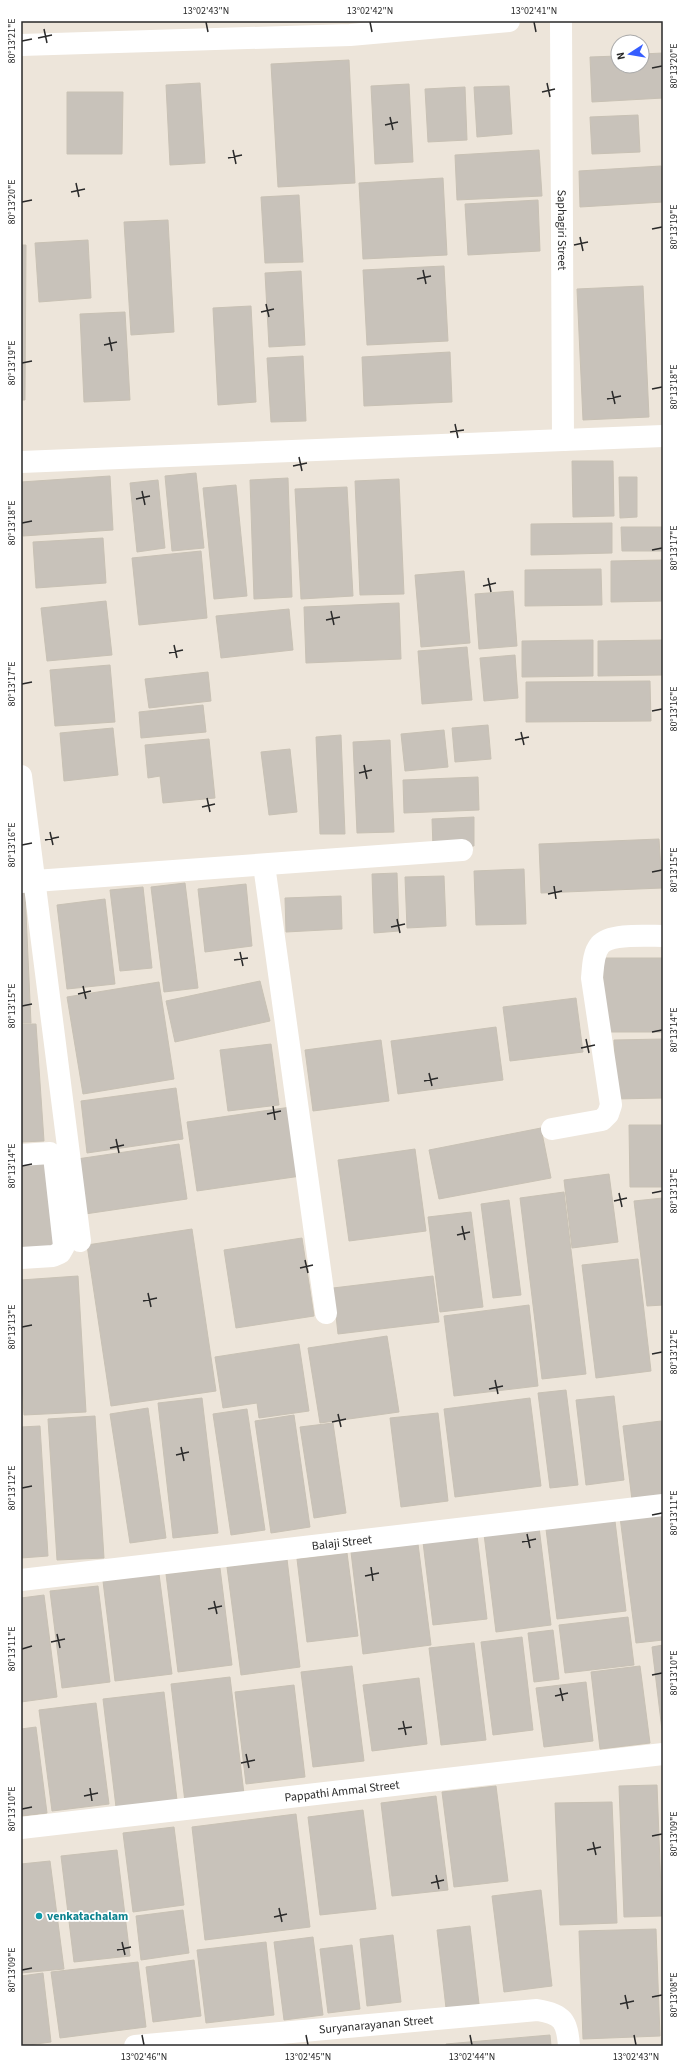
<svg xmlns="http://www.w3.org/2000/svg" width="684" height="2067" font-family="'Source Sans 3',sans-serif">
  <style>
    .building { fill: #c8c2ba; stroke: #c8c1b4 }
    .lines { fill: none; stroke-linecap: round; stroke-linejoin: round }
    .street { stroke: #fff; stroke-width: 22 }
    .secondary { stroke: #fff; stroke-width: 22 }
    .ticks { fill: none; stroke: #292929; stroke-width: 1.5 }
    .culture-dot { fill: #0f9aa8; stroke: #fff; stroke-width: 1.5 }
    .labels { text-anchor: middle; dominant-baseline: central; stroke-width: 3.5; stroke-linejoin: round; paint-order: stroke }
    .street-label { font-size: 12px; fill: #292929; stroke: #fff }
    .culture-label { font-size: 12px; font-weight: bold; fill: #0d838f; stroke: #fff; text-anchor: start }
    .neatline { fill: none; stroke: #292929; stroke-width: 1.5 }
    .ticks-label { font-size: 10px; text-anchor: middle; fill: #292929 }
  </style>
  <rect width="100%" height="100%" fill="#ede5da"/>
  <!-- building -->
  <path class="building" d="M663,53V98L592,102L590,57L618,56V66H642V54Z
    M349,60L355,183L278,187L271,64Z
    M200,83L205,163L170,165L166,85Z
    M409,84L413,162L375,164L371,86Z
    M509,86L512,134L477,137L474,87Z
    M465,87L467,140L428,142L425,89Z
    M67,92H123L122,154H67Z
    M638,115L640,152L592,154L590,117Z
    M539,150L542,196L457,200L455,155Z
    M661,166L663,202L580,207L579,171Z
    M443,178L447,255L363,259L359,183Z
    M299,195L303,262L265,263L261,197Z
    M538,200L540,251L468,255L465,204Z
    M168,220L174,332L131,335L124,222Z
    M88,240L91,298L39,302L35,243Z
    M21,245H26L25,400H21Z
    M444,266L448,341L367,345L363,270Z
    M301,271L305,345L269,347L265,273Z
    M643,286L649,417L583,420L577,289Z
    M251,306L256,402L218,405L213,308Z
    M125,312L130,400L84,402L80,314Z
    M450,352L452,402L364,406L362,357Z
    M303,356L306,421L271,422L267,358Z
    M572,461H613L614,516L573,517Z
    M196,473L204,548L172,551L165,476Z
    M110,476L113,530L23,536L21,482Z
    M619,477H637V517L620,518Z
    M288,478L292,597L254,599L250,480Z
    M399,479L404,594L360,595L355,481Z
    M158,480L165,548L137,552L130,483Z
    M236,485L247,596L214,599L203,488Z
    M347,487L353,596L301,599L295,489Z
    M612,523V553L531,555V524Z
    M621,527H663V551H622Z
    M103,538L106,583L36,588L33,542Z
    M201,551L207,618L139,625L132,558Z
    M663,560V601L611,602V561Z
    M601,569L602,605L525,606V570Z
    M464,571L470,643L421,647L415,575Z
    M513,591L517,646L479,649L475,594Z
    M106,601L112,655L47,661L41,608Z
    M399,603L401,659L306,663L304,607Z
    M289,609L293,650L221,658L216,616Z
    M593,640V676L522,677V641Z
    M663,640V675L598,676V641Z
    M467,647L472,700L422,704L418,651Z
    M515,655L518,698L484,701L480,658Z
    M110,665L115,722L55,726L50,670Z
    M208,672L211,701L149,708L145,679Z
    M650,681L651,721L526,722V682Z
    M203,705L206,732L141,738L139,712Z
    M488,725L491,759L455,762L452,728Z
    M113,728L118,775L64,781L60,733Z
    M444,730L448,767L405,771L401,734Z
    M341,735L345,834H320L316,737Z
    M209,739L215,798L163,803L160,776L148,778L145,745Z
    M390,740L394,832L357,833L353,742Z
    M290,749L297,812L269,815L261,752Z
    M478,777L479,810L404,813L403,780Z
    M474,817V846L433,848L432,819Z
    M659,839L662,888L541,893L539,844Z
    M524,869L526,924L476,925L474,871Z
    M397,873L399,931L374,933L372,874Z
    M444,876L446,926L407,928L405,877Z
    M185,883L198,988L164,992L151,887Z
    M246,884L252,946L205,952L198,889Z
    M143,887L152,968L120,971L110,890Z
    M21,891H25L31,1023H21Z
    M341,896L342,929L286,932L285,898Z
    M105,899L115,984L67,989L57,905Z
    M603,958H663V1032H604Z
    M260,981L270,1021L175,1042L166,1001Z
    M159,982L174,1079L83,1094L67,997Z
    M576,998L583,1052L510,1061L503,1007Z
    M21,1024H36L44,1141L21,1142Z
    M496,1027L503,1080L398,1094L391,1041Z
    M663,1039V1098L615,1099L614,1040Z
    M381,1040L389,1101L313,1111L305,1050Z
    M271,1044L279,1105L228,1111L220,1050Z
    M176,1088L183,1139L87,1153L81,1101Z
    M291,1107L301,1176L197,1191L187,1122Z
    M629,1125H663V1187H630Z
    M541,1128L551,1178L439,1199L429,1150Z
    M179,1144L187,1199L85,1214L77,1159Z
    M415,1149L426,1231L349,1241L338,1160Z
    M49,1162L54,1247L21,1249V1163Z
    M609,1174L618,1242L572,1248L564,1180Z
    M564,1192L586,1374L542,1379L520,1198Z
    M663,1198V1305L647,1306L634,1201Z
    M509,1200L521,1295L493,1298L481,1204Z
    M471,1212L483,1307L440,1312L428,1217Z
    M192,1229L216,1391L111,1406L87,1245Z
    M302,1238L314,1316L236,1328L224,1250Z
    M638,1259L651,1371L596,1378L582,1265Z
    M78,1276L86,1412L24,1415L21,1365V1280Z
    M433,1276L439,1322L338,1334L333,1288Z
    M529,1305L538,1386L454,1396L444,1316Z
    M387,1336L399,1412L320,1423L308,1348Z
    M299,1344L309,1411L259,1418L257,1403L223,1408L215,1357Z
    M566,1390L578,1485L550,1488L538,1393Z
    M614,1396L624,1480L586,1485L576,1400Z
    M202,1398L218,1533L173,1538L158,1403Z
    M530,1398L541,1486L455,1497L444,1409Z
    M148,1408L166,1538L130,1543L110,1414Z
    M247,1409L265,1530L231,1535L213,1414Z
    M438,1413L448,1501L401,1507L390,1418Z
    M294,1415L310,1527L271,1533L255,1421Z
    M95,1416L104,1558L57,1560L48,1419Z
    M661,1421L663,1438V1496L632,1500L623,1426Z
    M333,1423L346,1513L314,1518L300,1427Z
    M40,1426L48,1556L21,1558V1427Z
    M663,1512V1640L636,1643L620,1517Z
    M615,1521L626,1611L557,1619L546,1529Z
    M539,1527L551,1625L496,1632L484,1534Z
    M477,1535L487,1619L433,1625L423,1542Z
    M418,1544L431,1645L363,1654L351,1552Z
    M347,1553L358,1636L307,1642L297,1559Z
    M287,1559L300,1667L241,1675L227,1567Z
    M220,1568L232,1665L178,1672L166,1574Z
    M159,1574L172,1674L115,1681L103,1581Z
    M98,1586L110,1682L62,1688L50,1591Z
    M44,1595L57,1697L21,1702V1598Z
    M628,1617L634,1665L565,1673L559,1625Z
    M553,1630L559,1679L534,1682L528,1633Z
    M522,1637L533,1730L493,1735L481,1642Z
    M474,1643L486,1740L441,1745L429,1648Z
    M663,1645V1730H662L652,1647Z
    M352,1666L364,1761L313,1767L301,1672Z
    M640,1666L650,1743L600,1749L591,1672Z
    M230,1677L244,1794L185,1802L171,1684Z
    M419,1678L427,1744L372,1751L363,1685Z
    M586,1682L593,1741L544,1747L536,1688Z
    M294,1685L305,1777L246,1784L235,1692Z
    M164,1692L177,1800L116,1807L103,1699Z
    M96,1703L109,1804L52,1811L39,1710Z
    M36,1727L47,1813L21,1816V1729Z
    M657,1785L662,1916L624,1917L619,1786Z
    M496,1786L508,1881L454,1887L442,1792Z
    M436,1796L448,1890L392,1896L381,1803Z
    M612,1802L617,1923L560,1925L555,1803Z
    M363,1810L376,1909L320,1915L308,1817Z
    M296,1814L310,1927L205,1940L192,1827Z
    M174,1827L184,1905L133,1912L123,1833Z
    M117,1850L130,1956L74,1962L61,1856Z
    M50,1861L64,1969L21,1973V1864Z
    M541,1890L552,1986L504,1992L492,1896Z
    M183,1910L189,1953L141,1960L136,1916Z
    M470,1926L479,2004L446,2008L437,1930Z
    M656,1929L660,2036L583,2039L579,1931Z
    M393,1935L401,2002L367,2006L360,1939Z
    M313,1937L323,2015L284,2020L274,1942Z
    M266,1942L274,2015L206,2023L197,1950Z
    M352,1945L360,2009L328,2013L320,1949Z
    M194,1960L201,2016L153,2022L146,1967Z
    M138,1962L146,2027L60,2038L51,1972Z
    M43,1973L51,2042L21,2046V1976Z
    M550,2035L551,2046H446V2044Z"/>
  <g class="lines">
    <!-- street -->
    <g class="street">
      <path id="s1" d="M561,21L563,440"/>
      <path d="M21,462L663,436"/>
      <path d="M21,776L80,1241"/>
      <path d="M264,865L326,1313"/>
      <path d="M21,882L462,850"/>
      <path d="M552,1129L602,1120L608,1114L611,1105L592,978C593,968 593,953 600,945C610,933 647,936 663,936"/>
      <path d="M21,1155L50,1153L54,1156L64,1246L60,1253L53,1256L21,1258"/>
      <path id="s2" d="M21,1580L663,1505"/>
      <path id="s3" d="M21,1828L663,1754"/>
      <path id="s4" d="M135,2046L537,2010C563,2014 567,2021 569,2046"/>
    </g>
    <!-- secondary -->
    <path class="secondary" d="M21,45L350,35L509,21"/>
  </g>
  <!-- ticks -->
  <path class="ticks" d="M206,22L208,32M370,22L372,32M534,22L536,32M44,29L47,43M38,38L52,35M22,41L32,39M652,68L662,66M547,83L550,97M542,92L555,89M390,117L393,130M385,125L398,122M233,150L236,164M228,158L242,155M76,183L79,197M71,192L85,189M22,202L32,200M652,229L662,227M580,237L583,251M574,245L588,242M423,270L426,284M417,279L431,276M266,304L269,317M261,312L274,309M109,337L112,351M104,345L117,342M22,363L32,361M652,389L662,387M612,391L615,404M607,399L621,396M455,424L458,438M450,432L464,430M299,457L302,471M293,466L307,463M142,491L145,505M136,499L150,496M22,523L32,521M652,550L662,548M488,578L491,592M483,586L496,583M331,611L334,625M326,620L340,617M174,645L177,658M169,653L183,650M22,684L32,682M652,711L662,709M521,732L524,745M515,740L529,737M364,765L367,779M359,773L372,770M207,798L210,812M202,807L215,804M50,832L53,845M45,840L59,837M22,845L32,843M652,872L662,870M554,886L556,899M548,894L562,891M397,919L400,933M391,927L405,924M240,952L243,966M234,960L248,958M83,986L86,999M78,994L91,991M22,1006L32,1004M652,1032L662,1030M586,1039L589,1053M581,1048L595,1045M429,1073L432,1086M424,1081L438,1078M273,1106L275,1120M267,1114L281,1111M116,1139L119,1153M110,1148L124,1145M22,1166L32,1164M619,1193L622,1207M652,1193L662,1191M614,1201L627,1198M462,1226L465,1240M457,1235L470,1232M305,1260L308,1273M300,1268L313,1265M148,1293L151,1307M143,1301L157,1298M22,1327L32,1325M652,1354L662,1352M495,1380L498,1394M489,1389L503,1386M338,1414L341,1427M332,1422L346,1419M181,1447L184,1461M176,1455L189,1452M22,1488L32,1486M652,1515L662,1513M527,1534L530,1548M522,1542L536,1539M371,1567L373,1581M365,1576L379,1573M214,1601L217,1614M208,1609L222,1606M57,1634L60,1648M51,1642L65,1639M22,1649L32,1646M652,1675L662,1673M560,1688L563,1701M555,1696L568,1693M403,1721L406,1735M398,1729L412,1727M246,1754L249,1768M241,1763L255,1760M90,1788L92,1801M84,1796L98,1793M22,1809L32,1807M652,1836L662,1834M593,1842L596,1855M587,1850L601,1847M436,1875L439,1889M431,1883L444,1880M279,1908L282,1922M274,1917L287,1914M122,1942L125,1955M117,1950L131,1947M22,1970L32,1968M625,1995L628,2009M652,1997L662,1995M620,2004L634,2001M142,2035L144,2045M306,2035L308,2045M470,2035L472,2045M634,2035L636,2045"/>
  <!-- markers -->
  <circle class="culture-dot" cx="39" cy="1916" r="4"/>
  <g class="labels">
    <!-- street labels -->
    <g class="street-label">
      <text stroke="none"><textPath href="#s1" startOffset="209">Saphagiri Street</textPath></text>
      <text stroke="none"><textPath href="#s2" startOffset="323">Balaji Street</textPath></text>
      <text stroke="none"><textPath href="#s3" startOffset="323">Pappathi Ammal Street</textPath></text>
      <text stroke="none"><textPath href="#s4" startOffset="242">Suryanarayanan Street</textPath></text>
    </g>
    <!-- culture labels -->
    <g class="culture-label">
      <text x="47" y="1916">venkatachalam</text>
    </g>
  </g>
  <!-- border -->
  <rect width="684" height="2067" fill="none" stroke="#ffffff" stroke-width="44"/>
  <!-- north arrow -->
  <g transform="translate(630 54) rotate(258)"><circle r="19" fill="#ffffff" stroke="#a9a9a9"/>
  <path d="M0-3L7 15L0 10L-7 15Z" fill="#355dff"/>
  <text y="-6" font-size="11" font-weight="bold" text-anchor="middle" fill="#292929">N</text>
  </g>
  <rect x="22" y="22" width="640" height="2023" class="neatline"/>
  <g class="ticks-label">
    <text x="206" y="14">13°02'43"N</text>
    <text x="370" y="14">13°02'42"N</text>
    <text x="534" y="14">13°02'41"N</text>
    <text transform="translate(11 41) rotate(-90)" y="4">80°13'21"E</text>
    <text transform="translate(673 66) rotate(-90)" y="4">80°13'20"E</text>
    <text transform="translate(11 202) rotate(-90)" y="4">80°13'20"E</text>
    <text transform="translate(673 227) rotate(-90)" y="4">80°13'19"E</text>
    <text transform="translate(11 363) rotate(-90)" y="4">80°13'19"E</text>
    <text transform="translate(673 387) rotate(-90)" y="4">80°13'18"E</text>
    <text transform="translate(11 523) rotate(-90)" y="4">80°13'18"E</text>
    <text transform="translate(673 548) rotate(-90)" y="4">80°13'17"E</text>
    <text transform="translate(11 684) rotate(-90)" y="4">80°13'17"E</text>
    <text transform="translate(673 709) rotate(-90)" y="4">80°13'16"E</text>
    <text transform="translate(11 845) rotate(-90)" y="4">80°13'16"E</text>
    <text transform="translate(673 870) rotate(-90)" y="4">80°13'15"E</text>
    <text transform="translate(11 1006) rotate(-90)" y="4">80°13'15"E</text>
    <text transform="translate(673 1030) rotate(-90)" y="4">80°13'14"E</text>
    <text transform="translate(11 1166) rotate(-90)" y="4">80°13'14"E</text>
    <text transform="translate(673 1191) rotate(-90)" y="4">80°13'13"E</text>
    <text transform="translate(11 1327) rotate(-90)" y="4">80°13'13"E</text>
    <text transform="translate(673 1352) rotate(-90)" y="4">80°13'12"E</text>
    <text transform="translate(11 1488) rotate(-90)" y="4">80°13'12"E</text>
    <text transform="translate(673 1513) rotate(-90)" y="4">80°13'11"E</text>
    <text transform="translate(11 1649) rotate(-90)" y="4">80°13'11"E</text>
    <text transform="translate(673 1673) rotate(-90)" y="4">80°13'10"E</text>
    <text transform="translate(11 1809) rotate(-90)" y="4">80°13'10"E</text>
    <text transform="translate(673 1834) rotate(-90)" y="4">80°13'09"E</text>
    <text transform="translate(11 1970) rotate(-90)" y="4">80°13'09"E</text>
    <text transform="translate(673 1995) rotate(-90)" y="4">80°13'08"E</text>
    <text x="144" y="2060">13°02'46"N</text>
    <text x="308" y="2060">13°02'45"N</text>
    <text x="472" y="2060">13°02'44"N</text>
    <text x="636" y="2060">13°02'43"N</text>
  </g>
</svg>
